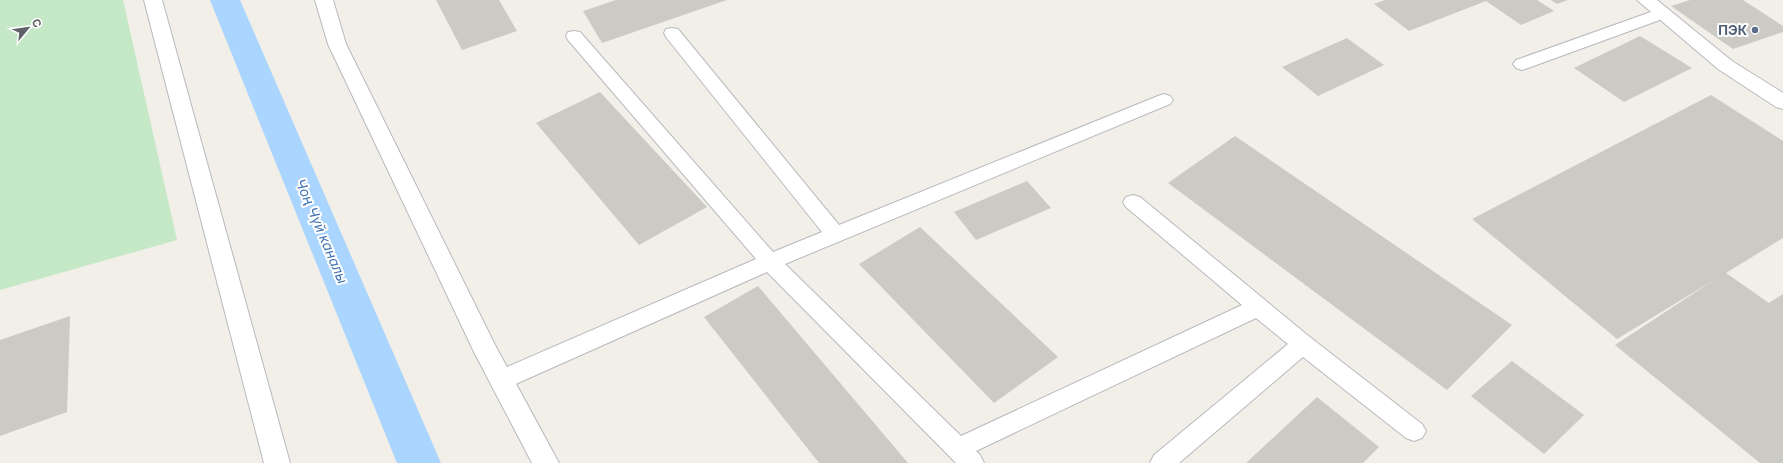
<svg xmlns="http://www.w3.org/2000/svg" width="1783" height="463" font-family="Inter,sans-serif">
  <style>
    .green { fill: #c5e8c6 }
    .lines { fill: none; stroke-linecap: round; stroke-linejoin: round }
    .canal { fill: #aad5ff; fill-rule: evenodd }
    .building { fill: #cccac5 }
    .service-casing { stroke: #b8b9be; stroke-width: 2 }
    .minor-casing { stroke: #b8b9be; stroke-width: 2 }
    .tertiary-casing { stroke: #b8b9be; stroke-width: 2 }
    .service { fill: #fff; fill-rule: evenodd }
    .minor { fill: #fff; fill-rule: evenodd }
    .tertiary { fill: #fff; fill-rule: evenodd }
    .service-dot { fill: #5c6f8a; stroke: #fff; stroke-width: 1.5 }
    .labels { text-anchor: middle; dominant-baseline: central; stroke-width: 4; stroke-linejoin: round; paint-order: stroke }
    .service-label { font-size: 13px; font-weight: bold; fill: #4e5e75; stroke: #fff; text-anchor: end }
    .water-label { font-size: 14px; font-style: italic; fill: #4475b2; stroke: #fff }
  </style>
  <rect width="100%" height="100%" fill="#f1efe8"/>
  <!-- green -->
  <path class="green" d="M0,0H123L177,240L0,290Z"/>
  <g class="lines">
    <!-- canal -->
    <path class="canal" d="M210,0H240L441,463H397Z"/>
  </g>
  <!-- building -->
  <path class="building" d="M436,0H499L517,31L462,50Z
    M616,0H727L602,43L583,11Z
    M1385,0H1537L1554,11L1521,25L1486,1L1409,31L1374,4Z
    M1551,0H1568L1557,4Z
    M1690,0H1743L1783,26V32L1733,49L1671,6Z
    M1640,36L1692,68L1624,102L1574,68Z
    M1347,38L1384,65L1318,96L1282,67Z
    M600,92L707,207L639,245L536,123Z
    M1711,95L1783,141V238L1726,273L1769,303L1783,294V463H1760L1615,345L1714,280L1617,339L1472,219Z
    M1235,136L1512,325L1447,390L1168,183Z
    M1027,181L1051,208L976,240L954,212Z
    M920,227L1058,357L994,403L859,264Z
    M758,286L908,463H819L704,317Z
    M70,316L67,412L0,436V340Z
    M1512,361L1584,415L1544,454L1471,396Z
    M1317,397L1379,447L1363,463H1246Z"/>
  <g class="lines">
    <defs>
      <path id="service" d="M1662,8L1668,9L1670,13L1668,17L1528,68L1522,70L1516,68L1513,64L1516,60Z
        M672,28L678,29L839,225L1158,96L1164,94L1170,96L1173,100L1170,104L785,264L961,436L1242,305L1126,207L1123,202L1126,197L1133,195L1140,197L1311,338L1422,424L1426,431L1422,438L1414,441L1406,438L1303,357L1179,463H1150L1154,455L1288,344L1256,318L976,451L980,455L984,463H956L767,272L509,387L501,390L493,387L490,380L493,373L756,259L568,40L566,36L568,32L574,31L580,32L773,252L822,232L666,37L664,33L666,29Z"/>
      <path id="minor" d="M144,0H162L290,463H264Z
        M1637,0H1657L1732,61L1783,93V109L1776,107L1718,69Z"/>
      <path id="tertiary" d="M315,0H333L346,44L495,345L559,463H532L474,352L328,44Z"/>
    </defs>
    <!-- service casing -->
    <use href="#service" class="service-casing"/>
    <!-- minor casing -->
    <use href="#minor" class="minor-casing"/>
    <!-- tertiary casing -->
    <use href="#tertiary" class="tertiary-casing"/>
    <!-- service -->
    <use href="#service" class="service"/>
    <!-- minor -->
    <use href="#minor" class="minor"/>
    <!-- tertiary -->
    <use href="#tertiary" class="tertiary"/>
  </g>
  <!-- markers -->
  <circle class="service-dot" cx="1755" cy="30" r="4"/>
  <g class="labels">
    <!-- service labels -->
    <g class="service-label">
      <text x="1747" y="30">ПЭК</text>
    </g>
    <!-- water labels -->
    <g class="water-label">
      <text transform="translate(322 231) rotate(67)">Чоң Чүй каналы</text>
    </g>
  </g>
  <!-- north arrow -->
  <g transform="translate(28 28) rotate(61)" stroke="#ffffff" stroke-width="3" paint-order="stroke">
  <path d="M0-3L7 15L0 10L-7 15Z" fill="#5f6268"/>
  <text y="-6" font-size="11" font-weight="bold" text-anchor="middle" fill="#5f6268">С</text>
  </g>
</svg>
